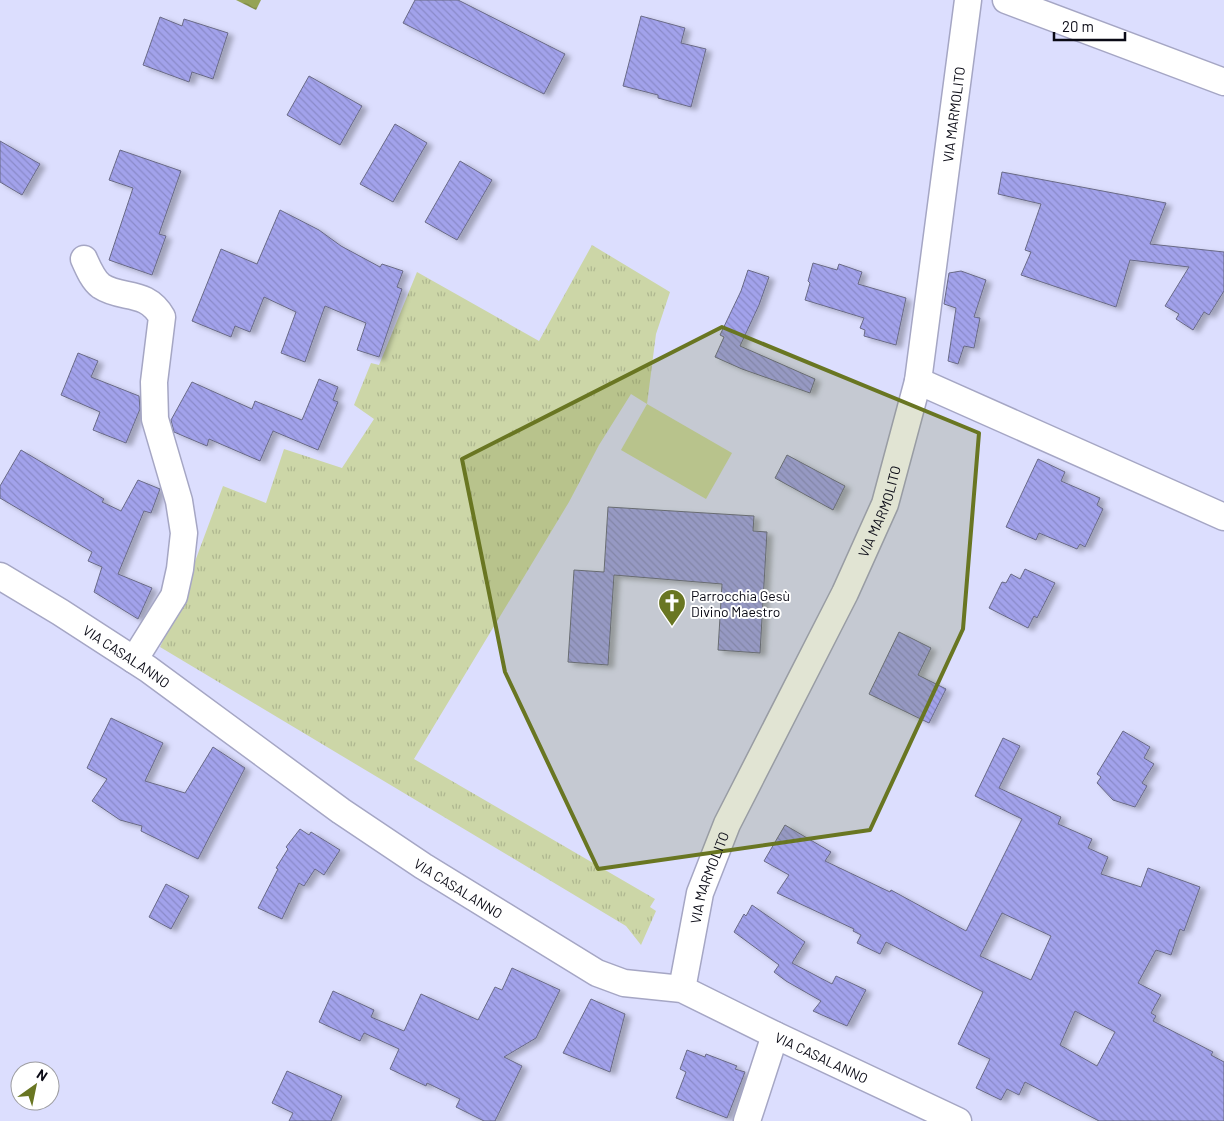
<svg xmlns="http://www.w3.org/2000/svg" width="1224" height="1121" font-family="Barlow,sans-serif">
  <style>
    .grass { fill: url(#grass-tufts) }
    .garden { fill: #ccd6a7 }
    .water { fill: url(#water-waves) }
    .building { fill: url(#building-back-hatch); stroke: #696a86; fill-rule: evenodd; filter: url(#shadow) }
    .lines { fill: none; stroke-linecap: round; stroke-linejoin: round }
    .minor-casing { stroke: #a5a6c4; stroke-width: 29 }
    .minor { stroke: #fff; stroke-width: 26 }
    .marked { fill: #697622; fill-opacity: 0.2; stroke: #697622; stroke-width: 4; stroke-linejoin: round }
    .labels { text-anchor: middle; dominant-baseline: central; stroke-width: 4; stroke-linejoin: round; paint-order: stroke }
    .street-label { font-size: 14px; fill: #0a0a15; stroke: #fff }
    .poi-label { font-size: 14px; fill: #0a0a15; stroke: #fff; text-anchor: start }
  </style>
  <defs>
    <pattern id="grass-tufts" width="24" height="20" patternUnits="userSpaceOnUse" patternTransform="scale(1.25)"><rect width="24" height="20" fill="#ccd6a7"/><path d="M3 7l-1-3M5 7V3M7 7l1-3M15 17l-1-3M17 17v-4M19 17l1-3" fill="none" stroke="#aeb68f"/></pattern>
    <pattern id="water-waves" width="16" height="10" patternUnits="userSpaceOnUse" patternTransform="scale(1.25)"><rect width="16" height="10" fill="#95a355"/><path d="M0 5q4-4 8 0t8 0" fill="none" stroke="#788345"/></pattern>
    <pattern id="building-back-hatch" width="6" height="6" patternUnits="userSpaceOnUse" patternTransform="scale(1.25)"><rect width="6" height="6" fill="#a2a2eb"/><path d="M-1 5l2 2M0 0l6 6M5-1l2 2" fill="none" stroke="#8a8ac9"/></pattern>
    <filter id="shadow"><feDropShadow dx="5.5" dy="3" stdDeviation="2.5" flood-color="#0004"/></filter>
  </defs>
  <rect width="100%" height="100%" fill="#dcdefe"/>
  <!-- grass -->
  <path class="grass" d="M592,245L670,292L656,334L647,404L631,394L599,445L569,502L414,759L655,899L650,907L656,911L641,945L626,926L160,647L174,618L223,486L266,503L284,449L342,468L374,419L354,405L371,363L379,365L417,272L539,341Z"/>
  <!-- garden -->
  <path class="garden" d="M647,404L732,453L706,499L621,450Z"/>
  <!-- water -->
  <path class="water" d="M236,0H261L256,10Z"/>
  <!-- building -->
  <path class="building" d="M415,0H458L565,54L544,94L403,23Z
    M641,16L685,28L681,43L706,49L691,107L658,98V95L623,86Z
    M160,17L182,26L184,19L228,33L213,79L192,72L189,82L143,65Z
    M309,76L362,106L340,145L287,115Z
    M395,124L427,143L393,202L360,184Z
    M0,141L40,164L22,195L0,182Z
    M120,150L181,171L159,234L166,236L152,275L109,260L133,188L109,180Z
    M460,161L492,180L457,240L425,222Z
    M1002,172L1166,203L1150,244L1224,252V291L1209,315L1204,312L1193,330L1176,319L1179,314L1165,306L1189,267L1130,260L1116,307L1021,275L1031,252L1025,250L1041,204L998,194Z
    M280,210L319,230L341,246L380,267L382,264L403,271L397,287L402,289L379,357L357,350L366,323L325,306L305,362L281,353L296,312L264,297L250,332L235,326L231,337L192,321L221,249L257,264Z
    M813,263L837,270L839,264L862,272L858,284L906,298L896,345L864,336L865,330L860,328L864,318L805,300L810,283L808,281Z
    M748,270L769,277L759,305L740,346L815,379L810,393L742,369L715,357L724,337L720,335L741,291Z
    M961,271L986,280L974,317L980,318L974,348L964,346L958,364L948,361L956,308L944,304L949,273Z
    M78,353L98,361L91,377L139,396L140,409L126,443L93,430L100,412L61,395Z
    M319,379L338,387L333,400L338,402L318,450L273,431L260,461L209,439L207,446L174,432L171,420L192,382L252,409L255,401L302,420Z
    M21,450L104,499L102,502L121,511L138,480L160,489L151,513L144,511L118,574L152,588L138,619L94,592L102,567L88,561L92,552L0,498V486Z
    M787,455L845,486L833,510L775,478Z
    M1038,459L1065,472L1061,481L1100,498L1097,505L1103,509L1085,547L1080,544L1077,549L1039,533L1036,540L1006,527Z
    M608,507L754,516L753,531L767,532L760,653L718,650L722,584L614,575L608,665L568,662L574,570L604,572Z
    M1025,569L1055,583L1037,618L1034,616L1028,628L989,608L1002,582L1006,583L1011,574L1020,579Z
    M899,632L931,648L918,675L946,689L929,723L869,694Z
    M111,718L163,743L145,781L185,793L213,747L245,768L198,859L141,831L142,826L120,820L92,801L107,779L87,768Z
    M1123,731L1150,747L1144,758L1154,764L1142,783L1147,786L1135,807L1113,800L1097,783L1101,777L1097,774Z
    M1003,738L1020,746L999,788L1061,817L1058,824L1092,839L1088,848L1108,857L1101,874L1141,887L1148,868L1200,887L1184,931L1180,929L1171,955L1156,950L1138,983L1161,995L1151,1013L1156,1016L1153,1021L1213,1052L1211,1055L1224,1062V1121H1099L1025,1082L1019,1095L1007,1089L1001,1100L976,1088L990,1059L958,1044L983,992L886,942L880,954L857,943L861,935L853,931L854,929L777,893L789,875L764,861L785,825L831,852L825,861L890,892L891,890L966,931L1022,819L975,796ZM1002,913L1051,936L1031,980L980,956ZM1075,1011L1115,1032L1097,1066L1060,1045Z
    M300,829L309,835L311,832L340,850L324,875L315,869L304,886L299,883L282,919L258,908L278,869L276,868L288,849L286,847Z
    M166,884L189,896L171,929L149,917Z
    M752,905L805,942L792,963L832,984L836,976L866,990L847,1026L813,1011L821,1001L786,981L774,972L779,965L734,932L744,914L746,916Z
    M512,968L560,990L536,1038L504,1057L522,1066L495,1121H484L456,1107L460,1099L427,1083L426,1086L390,1069L399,1049L364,1033L360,1041L319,1022L333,991L374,1010L371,1017L404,1031L421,994L478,1020L495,987L502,990Z
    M591,999L625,1014L610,1072L563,1053Z
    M687,1050L705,1057L706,1054L737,1066L735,1069L745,1072L727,1118L676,1098L686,1072L680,1069Z
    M287,1071L342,1096L331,1121H289L293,1113L272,1103Z"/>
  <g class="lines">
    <defs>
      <g id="minor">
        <path d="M1006,0L1224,82"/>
        <path d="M84,259C88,268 93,280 101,286C122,300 146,289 162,317L154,382L155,419L179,501L184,533L180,569L174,596L134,660"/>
        <path d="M918,381L1224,517"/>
        <path id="s1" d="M0,576L60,612L148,669L341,811L423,866L597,973L624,983L682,989L775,1035L958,1121"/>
        <path id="s2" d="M682,989L700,893L727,824L845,593L885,504L918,381L968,0"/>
        <path d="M747,1121L775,1035"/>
      </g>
    </defs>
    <!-- minor casing -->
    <use href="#minor" class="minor-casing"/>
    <!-- minor -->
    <use href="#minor" class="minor"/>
  </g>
  <!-- marked area -->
  <path class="marked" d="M722,327L979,433L963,629L870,830L598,869L505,672L462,459Z"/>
  <!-- icons -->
  <defs>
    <symbol id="church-pin" viewBox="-11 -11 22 30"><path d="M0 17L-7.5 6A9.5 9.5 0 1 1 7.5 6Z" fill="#697622" stroke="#fff"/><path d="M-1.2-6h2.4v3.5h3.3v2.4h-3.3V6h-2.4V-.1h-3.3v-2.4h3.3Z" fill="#fff"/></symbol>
  </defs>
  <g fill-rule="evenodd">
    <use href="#church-pin" x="656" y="587" width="32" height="43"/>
  </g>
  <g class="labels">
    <!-- street labels -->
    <g class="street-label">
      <text stroke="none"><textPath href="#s2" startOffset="925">VIA MARMOLITO</textPath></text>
      <text stroke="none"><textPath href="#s2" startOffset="520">VIA MARMOLITO</textPath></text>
      <text stroke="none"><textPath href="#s1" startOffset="150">VIA CASALANNO</textPath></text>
      <text stroke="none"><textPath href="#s2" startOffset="115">VIA MARMOLITO</textPath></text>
      <text stroke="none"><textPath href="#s1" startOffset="555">VIA CASALANNO</textPath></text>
      <text stroke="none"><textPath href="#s1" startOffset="960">VIA CASALANNO</textPath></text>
    </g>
    <!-- poi labels -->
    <g class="poi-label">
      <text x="691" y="595">Parrocchia Gesù<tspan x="691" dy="16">Divino Maestro</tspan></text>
    </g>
  </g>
  <!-- north arrow -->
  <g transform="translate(35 1086) rotate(33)"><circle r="24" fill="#ffffff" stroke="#9d9da1"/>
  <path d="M0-4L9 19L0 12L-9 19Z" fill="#697622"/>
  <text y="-8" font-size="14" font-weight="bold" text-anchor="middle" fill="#0a0a15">N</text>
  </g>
  <!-- scale -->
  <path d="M1054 32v8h71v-8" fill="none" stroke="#0a0a15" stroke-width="2.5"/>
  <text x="1062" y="32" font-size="15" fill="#0a0a15" stroke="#ffffff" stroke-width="4" paint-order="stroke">20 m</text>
</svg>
